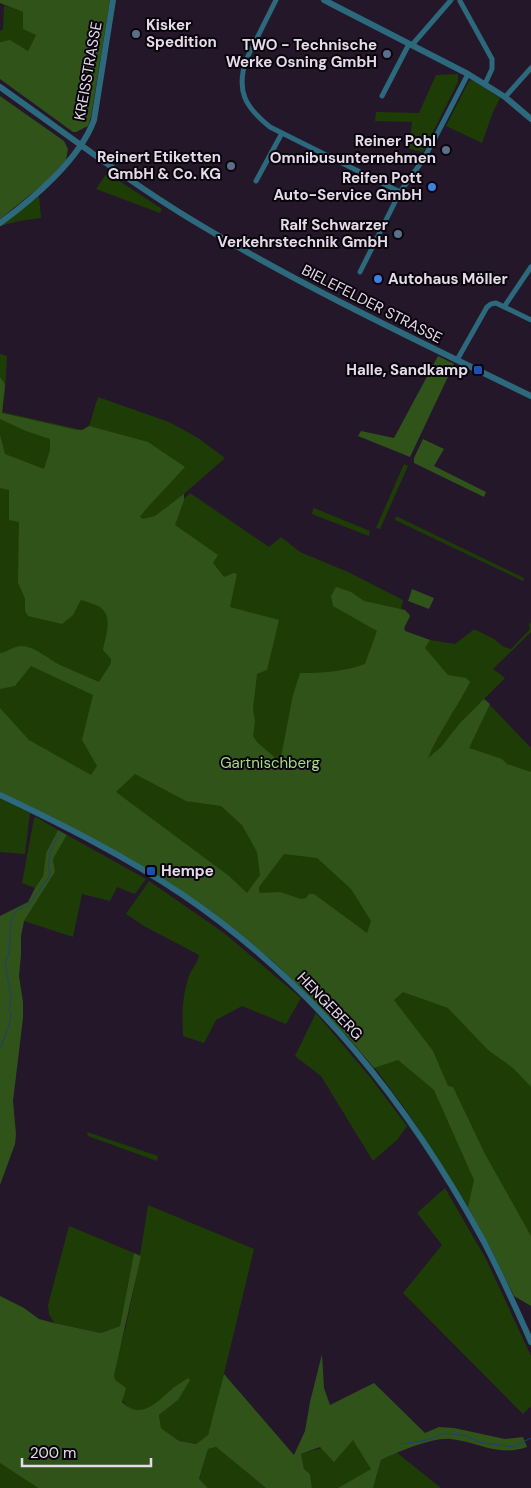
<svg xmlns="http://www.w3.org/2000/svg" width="531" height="1488" font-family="'DM Sans',sans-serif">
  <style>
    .green { fill: #1e3d06 }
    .forest { fill: #30531a; fill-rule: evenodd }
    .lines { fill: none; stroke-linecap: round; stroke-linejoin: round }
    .stream { stroke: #1f4072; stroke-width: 1 }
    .minor { stroke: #2c697c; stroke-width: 5 }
    .tertiary { stroke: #2c697c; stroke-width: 6 }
    .service-dot { fill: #5c6f8a; stroke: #0a050c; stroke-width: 2 }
    .shop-dot { fill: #3f7fe0; stroke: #0a050c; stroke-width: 2 }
    .transit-dot { fill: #1a4fb4; stroke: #0a050c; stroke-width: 2 }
    .labels { text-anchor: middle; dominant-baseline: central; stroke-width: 4; stroke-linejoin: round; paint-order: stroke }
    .poi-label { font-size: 15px; font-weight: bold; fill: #e4dbe9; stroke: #0a050c; text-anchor: end }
    .street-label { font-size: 15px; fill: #e4dbe9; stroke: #0a050c }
    .park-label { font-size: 15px; fill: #a4da87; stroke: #0a050c }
  </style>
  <rect width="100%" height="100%" fill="#24172a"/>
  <!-- green -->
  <path class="green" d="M4,5L23,12L36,35L28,51L10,41L0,42V31L3,29Z
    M458,74V82L423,152L409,149L412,122L375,121L376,112L419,113L436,75Z
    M472,80L500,98L493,112L482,143L446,126L469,81Z
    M107,173L162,209L160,213L96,189Z
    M39,196L41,218L19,221L0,226Z
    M0,354L7,356L5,391L2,412L82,430L89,426L98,397L169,422L198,438L225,458L184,494V499L190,493L266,545L269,547L281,537L300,552L348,572L403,600L401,609L409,613L410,616L404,628L405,631L430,640L455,644L473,630H476L494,639L504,647L511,649L530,629L529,624L531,622V632L493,669L505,678L484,699L531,748V1306L492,1251L468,1207L408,1113L375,1068L347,1036L274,962L202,905L0,792Z
    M404,464L408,466L380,529L376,528Z
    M314,508L370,531L369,536L312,514L313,509Z
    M396,516L524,578L523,581L395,520Z
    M0,798L30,813L25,854L0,852Z
    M36,817L58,830L46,853L43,876L35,888L22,883L34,818Z
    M67,835L146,879L135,894L117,887L110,901L82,894L73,937L24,921L55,872L53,859Z
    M149,881L224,933L301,998L286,1024L242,1006L216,1020L204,1043L183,1036C182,1015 182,996 189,976C192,968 198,963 199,955L144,926L126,914Z
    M316,1013L370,1077L407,1126L398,1139L373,1161L321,1076L295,1056Z
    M87,1132L158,1156L157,1161L88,1136Z
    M445,1188L486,1259L531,1356V1406L523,1414L403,1293L442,1245L417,1213Z
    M148,1205L254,1249L217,1403L208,1435L196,1444L179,1441L161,1428L159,1415L178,1400L172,1389C155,1409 129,1425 118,1390C117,1385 114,1380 114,1375C114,1364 123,1338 126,1326C135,1286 142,1246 148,1205Z
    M69,1226L134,1253L120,1326L101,1333L54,1323L49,1314L48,1305Z
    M353,1439L372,1469L338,1488H312L310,1474L304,1469L301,1454Z
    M216,1447L266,1488H208L199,1480L208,1449Z
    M396,1452L441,1488H373L381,1460Z
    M0,1463L38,1488H0Z"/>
  <!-- forest -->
  <path class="forest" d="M0,0H110L91,117L88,126L76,132H73L0,79V42L10,40L28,51L36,35L23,29V12L0,3Z
    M0,96L64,141L68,149L66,160L46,182L0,219Z
    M438,356L454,364L410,457L358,436L361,431L394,438Z
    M0,377L5,384L2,413L77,430H82L89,426L148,442L185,467L146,509L140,517L143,519L155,516L184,494V500L175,525L218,555L213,563L224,577L234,573L237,574L230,607L279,620L267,670L257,674L253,709L255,721L253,736L257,742L280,762L293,695L300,673C323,673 343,672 365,664L377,631L333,606L331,596L336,587L351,592L364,601L405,610L410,616L404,628L405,631L430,640L425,648L448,675L466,678L470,682C457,708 439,731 428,758L441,747L460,723L484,699L490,704L469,748L502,759L507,764L531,772V1087L513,1068L488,1050L448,1008L403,992L394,1000L433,1051L448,1086L453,1087L485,1154L531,1236V1306L514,1296L492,1251L468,1207L474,1180L434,1090L398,1060L374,1068L347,1036L274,962L202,905L0,792V708L29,740L91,775L97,766L82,740L93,695L31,666L15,686L0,689V653C8,652 13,646 22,646C36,647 48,659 60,665C73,671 86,676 99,682L111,663V659L103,650C105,637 114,617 100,607C95,604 87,602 81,600L73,615L62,624L28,616L25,611V599L18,582L19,522L9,520V490L0,488V435L5,454L44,469L50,450V439L26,431L0,419ZM135,774L186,801L221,806L242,825L257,852L260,875L247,893L229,876L116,792ZM284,854L317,858L351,889L371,921L367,933L314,894H309L306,898L301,899L280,892L260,893L259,891V887Z
    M423,439L444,449L434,466L486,492L484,497L414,463V458Z
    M412,589L434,598L429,609L408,601Z
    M58,830L67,835L53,859L55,872L24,921L21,936V955L19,976L23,1002V1018L13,1101L16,1134L15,1144L0,1185V916L28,902L35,888L43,876L46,853Z
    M134,1253L141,1256L114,1375L115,1380L126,1388L122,1402C141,1421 157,1402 172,1389C176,1385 183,1382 188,1378L190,1380L178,1400L159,1415L161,1428L179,1441L196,1444L208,1435L224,1374L294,1455L305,1431L310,1402L322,1354L324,1388L330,1405L374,1383L425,1433L439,1427L454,1428L505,1439L523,1437L527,1447C498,1457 478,1442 451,1439C433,1437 397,1452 381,1460L373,1488H338L371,1469L353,1440L334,1462L320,1447L301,1454L304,1469L310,1474L312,1488H266L216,1447L208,1449L199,1479L208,1488H38L0,1463V1296L24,1308L39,1319L54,1323L101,1333L120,1326Z"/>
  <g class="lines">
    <!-- stream -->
    <path class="stream" d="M25,907L28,906L50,875C46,859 51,846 61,833
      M0,1049L9,1025L11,1015L9,1009L11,997L5,963L9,953L11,919L15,912L22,908L24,905
      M401,1444L427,1440L444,1433L467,1436L479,1442L513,1447L531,1438"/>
    <!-- minor -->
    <path class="minor" d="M276,0L246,60C236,91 245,107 270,127L400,192
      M460,1L492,59V69L485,84
      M412,45L451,0
      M382,96L409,44
      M505,97L531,68
      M256,181L282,133
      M360,272L400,192L423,160L435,138L468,74
      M504,307L531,267
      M457,360L487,307L491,304L496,303L531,320"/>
    <!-- tertiary -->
    <path class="tertiary" d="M324,0L468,74L505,97L531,119
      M0,87C64,132 126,180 192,220C301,286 416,340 531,396
      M0,223C33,199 80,159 94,120L113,0
      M0,795C63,825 125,856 183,895C314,984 409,1104 484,1242C501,1275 516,1308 531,1342"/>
  </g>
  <!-- markers -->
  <g class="service-dot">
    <circle cx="136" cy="34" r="5"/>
    <circle cx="387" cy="54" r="5"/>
    <circle cx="446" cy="150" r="5"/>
    <circle cx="231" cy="166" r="5"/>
    <circle cx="398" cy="234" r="5"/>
  </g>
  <g class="shop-dot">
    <circle cx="432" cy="187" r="5"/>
    <circle cx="378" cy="279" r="5"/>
  </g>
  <g class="transit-dot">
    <rect x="473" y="365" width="10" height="10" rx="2.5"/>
    <rect x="146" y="866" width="10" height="10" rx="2.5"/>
  </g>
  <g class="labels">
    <!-- poi labels -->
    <g class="poi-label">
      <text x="146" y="25" text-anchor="start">Kisker<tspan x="146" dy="17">Spedition</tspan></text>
      <text x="377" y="45">TWO - Technische<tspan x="377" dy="17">Werke Osning GmbH</tspan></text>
      <text x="436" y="141">Reiner Pohl<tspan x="436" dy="17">Omnibusunternehmen</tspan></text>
      <text x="221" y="157">Reinert Etiketten<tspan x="221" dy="17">GmbH &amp; Co. KG</tspan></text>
      <text x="422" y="178">Reifen Pott<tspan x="422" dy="17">Auto-Service GmbH</tspan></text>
      <text x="388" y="225">Ralf Schwarzer<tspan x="388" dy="17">Verkehrstechnik GmbH</tspan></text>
      <text x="388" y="279" text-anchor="start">Autohaus Möller</text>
      <text x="468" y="370">Halle, Sandkamp</text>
      <text x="161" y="871" text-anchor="start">Hempe</text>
    </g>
    <!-- street labels -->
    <g class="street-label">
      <text transform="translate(88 71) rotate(-80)">KREISSTRASSE</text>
      <text transform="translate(372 304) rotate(27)">BIELEFELDER STRASSE</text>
      <text transform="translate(330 1006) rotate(46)">HENGEBERG</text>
    </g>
    <!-- park labels -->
    <g class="park-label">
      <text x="270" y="763">Gartnischberg</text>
    </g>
  </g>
  <!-- scale -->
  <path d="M22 1458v8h129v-8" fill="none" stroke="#e4dbe9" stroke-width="2.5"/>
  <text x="30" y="1458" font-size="15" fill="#e4dbe9" stroke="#0a050c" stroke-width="4" paint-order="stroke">200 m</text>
</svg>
